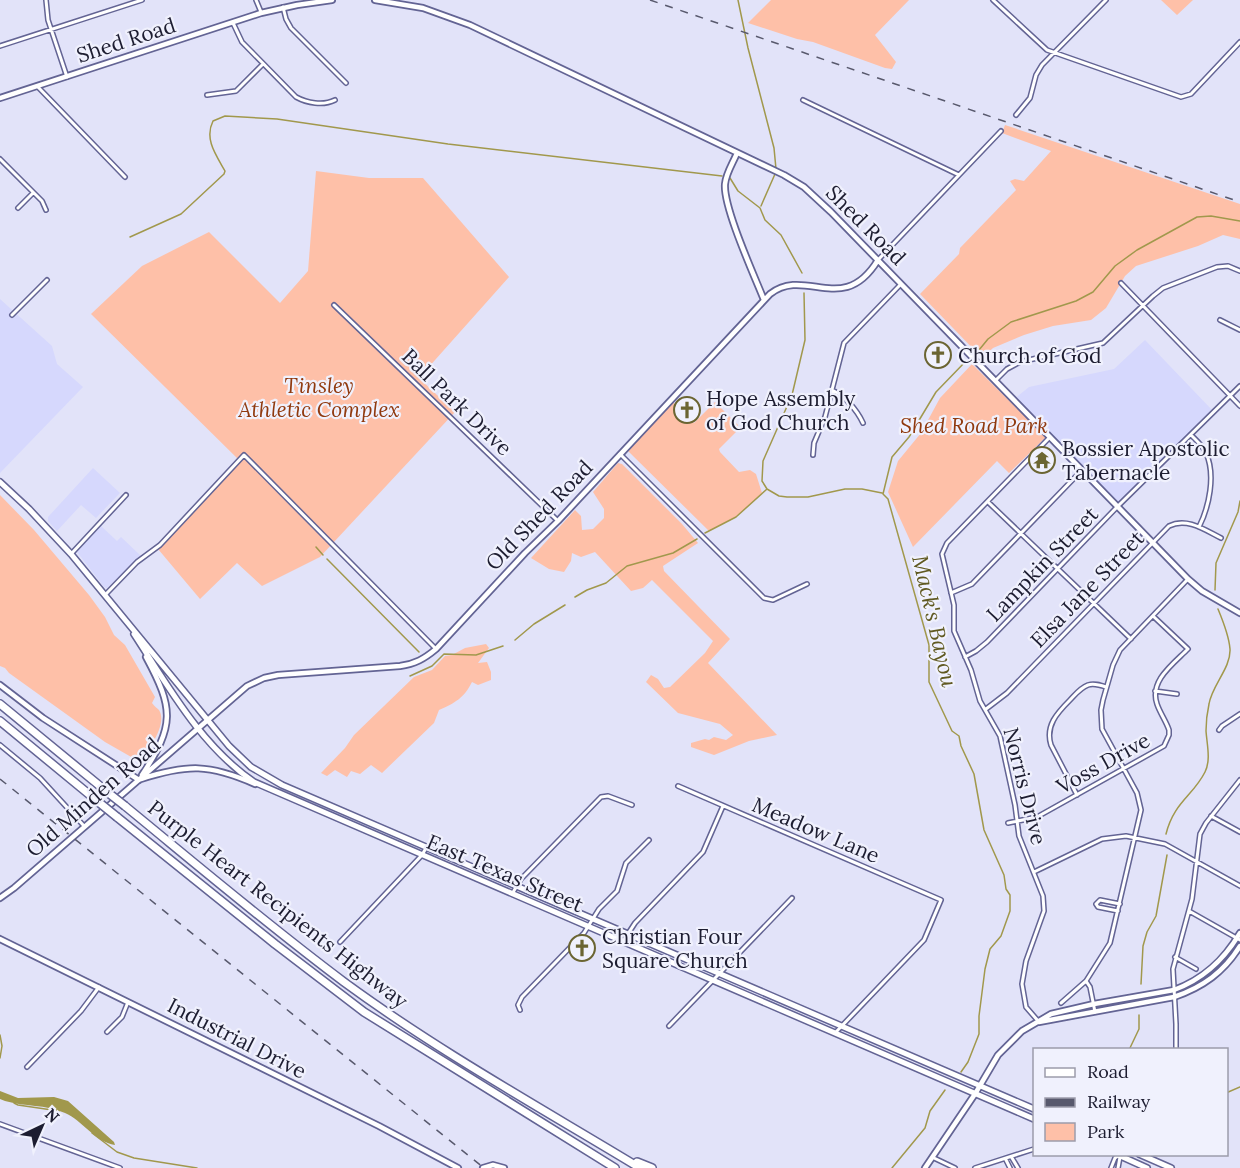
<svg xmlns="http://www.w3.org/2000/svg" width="1240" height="1168" font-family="Lora,serif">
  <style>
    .built { fill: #d6d8fd }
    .green { fill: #fec0a8 }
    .water { fill: #a1984c }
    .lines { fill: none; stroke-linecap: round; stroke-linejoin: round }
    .stream { stroke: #a1984c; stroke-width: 1.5 }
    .street-casing { stroke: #636494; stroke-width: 6 }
    .secondary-casing { stroke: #636494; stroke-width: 8 }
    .primary-casing { stroke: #636494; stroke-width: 8 }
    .highway-casing { stroke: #636494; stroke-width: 10 }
    .street { stroke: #fff; stroke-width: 3 }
    .secondary { stroke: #fff; stroke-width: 4.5 }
    .primary { stroke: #fff; stroke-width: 5 }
    .highway { stroke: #fff; stroke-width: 7 }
    .rail { stroke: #58596d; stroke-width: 1.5; stroke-dasharray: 8 8; stroke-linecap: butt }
    .highway-bridge-casing { stroke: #636494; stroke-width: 10; stroke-linecap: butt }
    .highway-bridge { stroke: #fff; stroke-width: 7 }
    .labels { text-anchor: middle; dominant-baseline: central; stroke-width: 4.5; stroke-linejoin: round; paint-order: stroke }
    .street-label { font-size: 21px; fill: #1d1d31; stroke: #f0f1fd }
    .poi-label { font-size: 21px; fill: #1d1d31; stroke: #f0f1fd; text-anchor: start }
    .park-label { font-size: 21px; font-style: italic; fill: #90390e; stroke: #f0f1fd }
    .water-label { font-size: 22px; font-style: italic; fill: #605921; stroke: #f0f1fd }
  </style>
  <rect width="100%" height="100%" fill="#e2e3f9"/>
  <!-- built -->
  <path class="built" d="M0,299L52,346L57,364L83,387L0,473Z
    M1145,340L1214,412L1118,506L1013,400L1029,387L1114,369Z
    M93,468L120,493L96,518L81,505L57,531L48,521V517Z
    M101,526L117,541L121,537L141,556L107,588L104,587L77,552Z"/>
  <!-- green -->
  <path class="green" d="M771,0H909L875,35L896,62L892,69L885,68L813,42L797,39L748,23Z
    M1161,0H1193L1177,15Z
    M1005,125L1240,204V239L1223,235L1198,246L1136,266L1125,276L1106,308L1091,320L1053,326L1024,335L993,348L982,358L920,294L959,254L960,248L1016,190L1010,181L1015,179L1024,181L1051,151L1002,133Z
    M316,171L369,178H423L509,277L419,378L455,412L320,557L262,586L237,563L200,599L158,549L240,461L91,314L142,266L209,232L280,303L308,271Z
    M972,364L1046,437L1009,473L997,461L913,547L888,492L898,461L921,433L940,398Z
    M673,402L694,423L715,402L738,425L736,432L719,449L720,452L739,472L750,470L756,474L762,493L736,517L709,531L628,451Z
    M618,463L622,464L682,524L698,543L663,566L664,571L730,639L708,663L777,735L749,741L714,755L691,747V743L705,739L709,740L714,737L726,740L733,735L720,724L678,713L646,682L651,675L658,679L664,688L670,687L705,653L713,641L652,580L643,588L631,591L595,552L581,557L572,553L571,561L564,572L549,569L531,558L575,510L581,516L582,530L593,529L604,518V509L593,492Z
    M0,495L34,530L89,595L105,617L114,635L125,645L155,697L152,703C154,706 157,708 159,710C168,724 148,751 140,762L105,742L9,673L5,668L0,666Z
    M486,644L489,648L478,663L487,662L491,672V680L478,685L472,682C464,698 455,703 439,710L434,723L382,773L371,765L360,774L351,771L347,777L335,770L327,776L321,773L345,748L354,735L414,677L432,670L445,656L452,655L465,648Z"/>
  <!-- water -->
  <path class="water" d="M0,1091L18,1098L54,1097L68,1101L114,1142L115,1145C95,1142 82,1120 65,1113C45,1104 25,1107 5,1101L0,1099Z"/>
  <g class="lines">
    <!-- stream -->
    <path class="stream" d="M738,0L748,48L774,148L776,169
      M730,178L738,191L760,208L765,220L781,235L802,273
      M761,206L775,174
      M130,237L181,214L224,174L225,171C216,155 204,139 213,121L225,116L277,119L448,144L722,176
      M804,293L805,340L792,395L763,461L762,481L767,489L779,496L787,497H808L845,489H862L882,493
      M979,350L988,339L1011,322L1076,301L1093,292L1115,266L1137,250L1197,217L1211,216L1240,221
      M705,533L736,517L767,489
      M316,547L323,555
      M327,559L419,652
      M1215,590L1216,563L1238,512L1240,501
      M575,597L587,590L606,583L627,566L673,553L697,539
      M515,640L534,624L565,605
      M410,676L432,666L444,654L476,655L503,646
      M1166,834C1174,802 1193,796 1205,772C1211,760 1207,745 1206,731C1206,722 1207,713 1209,704C1212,685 1231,668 1230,649C1229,636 1223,621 1218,609
      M1141,984L1143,946L1147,932L1156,916L1167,855
      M0,1035L2,1046L0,1058
      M1129,1050L1139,1029V1015
      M961,1072L968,1062L979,1034V1016L985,969L990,949L1001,936L1010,911V895L1006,889L1004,875L984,830L974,774L961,746L959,736L952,731L929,682V645L888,499L883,494L892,457L909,437L936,392L966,361
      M1226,1093L1240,1087
      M14,1103L18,1105L59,1111
      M92,1133L117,1152L134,1158L197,1168
      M892,1168L925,1128L930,1111L945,1090"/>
    <defs>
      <path id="street" d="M46,0L48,20L67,77
        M256,0L261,12
        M993,0L1047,50L1181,97L1191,94L1240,42
        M283,7L286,19L291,28L346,83
        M233,23L242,42L296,97C307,103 323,106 335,100
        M0,46L142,0
        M37,86L125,177
        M207,95L236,91L263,64
        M803,100L959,175
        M1016,115L1030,98L1036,75L1042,65L1106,0
        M0,159L42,201L46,210
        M18,208L33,193
        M878,260L1001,131
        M1121,283L1240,406
        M334,305L558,521
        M12,315L47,280
        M1220,320L1240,330
        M995,381L1007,369L1020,362L1103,343L1153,296L1163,288L1217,267L1228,266L1240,271
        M832,390C845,396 857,410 863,423
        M1191,435C1197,441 1203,446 1206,453C1216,475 1209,507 1199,527
        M620,454L764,598L773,600L807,584
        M813,455L814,443L825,417L844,343L901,284
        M988,502L1131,639
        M72,553L126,495
        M951,593L972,584L1082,470
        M106,594L137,562L160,545L244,455L436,649
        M965,657L976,651L987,642L1118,506L1240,386
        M1155,691L1177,694
        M986,709L1007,693L1169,526C1187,517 1205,530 1221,538
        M1219,730L1222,726L1240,714
        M0,745L40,778L84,826
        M678,786L941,900L924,940L836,1032
        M1077,795L1051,745C1045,726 1057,713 1070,700C1075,695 1080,688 1088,685C1094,683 1100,685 1106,687
        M1211,816L1240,832
        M1008,823L1037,817L1164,746L1169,735V730C1166,721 1160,713 1157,704C1149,681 1173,664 1188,649L1153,616
        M1034,872L1102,839L1126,836L1165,844L1240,886
        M512,894L521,879L601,797L608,796L632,805
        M1118,911L1098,907L1096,904L1100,900L1120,904
        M1189,911L1240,940
        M624,940L635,923L703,852L723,806
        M340,942L422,855L426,848
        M1175,957L1196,969
        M1086,981L1090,987L1095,1012
        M1061,1003L1086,981L1110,943L1141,810L1137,793L1102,729L1101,710L1103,700L1113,665L1120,650L1188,579
        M520,1010L518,1005L522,997L584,933L599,909L617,891L626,863L649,840
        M1039,1022L1026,1007L1022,984L1026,961L1044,911L1043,896L1019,836L1015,805L1000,736L980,701L971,670L954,631V605L942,554L947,543L1050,437
        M669,1026L792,898
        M107,1032L122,1017L128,1002
        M1176,1050V1024L1173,969L1192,899L1200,834L1206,823L1240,780
        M27,1067L81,1011L99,987
        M0,1124L120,1168
        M934,1158L955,1168
        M1012,1158L1018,1168
        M1006,1160L1010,1168
        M975,1168L1034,1149
        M1111,1168L1115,1158L1119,1155
        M1118,1168L1120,1157"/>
      <path id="secondary" d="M375,0L423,8L470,25L784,175L804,187L831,212L1188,579L1202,591L1240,613
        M0,98L261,13L297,5L332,0
        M737,153C733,163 726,173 725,184C723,207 754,275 764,300
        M0,685L43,718L139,780
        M142,775C175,725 174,709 146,657
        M141,779C188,764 209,764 255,784
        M0,898L14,888L247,686L264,678L278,675L400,666C415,664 424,659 436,649L525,553L558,521L770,294C806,266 843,317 878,260
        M0,939L379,1126L458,1168
        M1039,1022L1174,997C1203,987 1224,972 1240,946
        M483,1168L493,1165L504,1168
        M925,1168L975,1094L998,1055L1022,1031L1051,1014L1094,1004L1174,990C1204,979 1224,960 1240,933"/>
      <path id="primary" d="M0,482L29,509L71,554L229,746L251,767L282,785L1034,1109
        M134,634C168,686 201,746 254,782L1034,1119
        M1116,1154L1147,1168
        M1139,1154L1171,1168"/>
      <path id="highway" d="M0,704L106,791
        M0,721L96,800
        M125,806C197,865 269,926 344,982C438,1051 541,1108 640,1168
        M117,817L275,944L364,1012L615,1168
        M637,1162L652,1168"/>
    </defs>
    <!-- street casing -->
    <use href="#street" class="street-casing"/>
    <!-- secondary casing -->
    <use href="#secondary" class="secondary-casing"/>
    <!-- primary casing -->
    <use href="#primary" class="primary-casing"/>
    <!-- highway casing -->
    <use href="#highway" class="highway-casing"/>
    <!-- street -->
    <use href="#street" class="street"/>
    <!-- secondary -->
    <use href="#secondary" class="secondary"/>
    <!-- primary -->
    <use href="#primary" class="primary"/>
    <!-- highway -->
    <use href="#highway" class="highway"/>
    <!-- rail -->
    <path class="rail" d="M650,0L1240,202
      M0,779L484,1168"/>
    <defs>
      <path id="highway-bridge" d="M106,791L125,806
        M96,800L117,817"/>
    </defs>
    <!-- highway-bridge casing -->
    <use href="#highway-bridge" class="highway-bridge-casing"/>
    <!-- highway-bridge -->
    <use href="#highway-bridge" class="highway-bridge"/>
  </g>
  <!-- icons -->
  <defs>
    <symbol id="church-ring" viewBox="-11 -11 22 22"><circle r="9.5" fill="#f0f1fd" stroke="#6b6532" stroke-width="1.5"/><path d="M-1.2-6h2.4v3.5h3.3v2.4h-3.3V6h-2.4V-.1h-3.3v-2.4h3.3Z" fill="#6b6532"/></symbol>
    <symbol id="temple-ring" viewBox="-11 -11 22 22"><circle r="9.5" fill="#f0f1fd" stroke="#6b6532" stroke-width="1.5"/><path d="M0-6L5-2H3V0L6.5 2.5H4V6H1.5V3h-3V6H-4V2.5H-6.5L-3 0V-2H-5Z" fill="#6b6532"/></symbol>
  </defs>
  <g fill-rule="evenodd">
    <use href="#church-ring" x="923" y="340" width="30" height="30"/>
    <use href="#church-ring" x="672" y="395" width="30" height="30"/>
    <use href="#temple-ring" x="1027" y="445" width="30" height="30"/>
    <use href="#church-ring" x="567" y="933" width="30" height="30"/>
  </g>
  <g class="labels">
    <!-- street labels -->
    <g class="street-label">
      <text transform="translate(126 40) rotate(-18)">Shed Road</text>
      <text transform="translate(866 225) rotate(45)">Shed Road</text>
      <text transform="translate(457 402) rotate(44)">Ball Park Drive</text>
      <text transform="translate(539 515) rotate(-46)">Old Shed Road</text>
      <text transform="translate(1042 564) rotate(-46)">Lampkin Street</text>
      <text transform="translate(1087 589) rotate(-46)">Elsa Jane Street</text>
      <text transform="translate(1103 763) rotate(-29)">Voss Drive</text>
      <text transform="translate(1025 786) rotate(76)">Norris Drive</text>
      <text transform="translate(93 797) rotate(-41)">Old Minden Road</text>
      <text transform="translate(816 830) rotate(23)">Meadow Lane</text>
      <text transform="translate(505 873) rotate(23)">East Texas Street</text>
      <text transform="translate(278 904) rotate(38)">Purple Heart Recipients Highway</text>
      <text transform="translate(237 1038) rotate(27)">Industrial Drive</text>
    </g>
    <!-- poi labels -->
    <g class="poi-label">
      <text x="958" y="355">Church of God</text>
      <text x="706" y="398">Hope Assembly<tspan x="706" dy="24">of God Church</tspan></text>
      <text x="1062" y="448">Bossier Apostolic<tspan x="1062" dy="24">Tabernacle</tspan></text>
      <text x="602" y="936">Christian Four<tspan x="602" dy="24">Square Church</tspan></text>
    </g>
    <!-- park labels -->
    <g class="park-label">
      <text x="319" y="385">Tinsley<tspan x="319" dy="24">Athletic Complex</tspan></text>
      <text x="974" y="425">Shed Road Park</text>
    </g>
    <!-- water labels -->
    <g class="water-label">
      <text transform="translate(935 621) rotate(77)">Mack's Bayou</text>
    </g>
  </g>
  <!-- legend -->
  <rect x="1033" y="1048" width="195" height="108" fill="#f0f1fd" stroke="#9c9cab" stroke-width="1.5"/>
  <rect x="1045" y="1068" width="30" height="9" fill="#ffffff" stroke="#9c9cab" stroke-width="1.5"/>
  <text x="1087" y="1078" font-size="18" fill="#1d1d31">Road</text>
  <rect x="1045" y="1098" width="30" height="9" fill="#58596d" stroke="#9c9cab" stroke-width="1.5"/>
  <text x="1087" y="1108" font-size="18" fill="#1d1d31">Railway</text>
  <rect x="1045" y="1123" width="30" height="18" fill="#fec0a8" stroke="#9c9cab" stroke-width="1.5"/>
  <text x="1087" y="1138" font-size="18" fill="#1d1d31">Park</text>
  <!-- north arrow -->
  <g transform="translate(42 1126) rotate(44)" stroke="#f0f1fd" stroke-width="4.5" paint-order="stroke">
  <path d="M0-4.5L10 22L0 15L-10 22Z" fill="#1d1d31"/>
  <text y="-9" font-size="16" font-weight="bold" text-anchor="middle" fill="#1d1d31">N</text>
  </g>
</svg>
